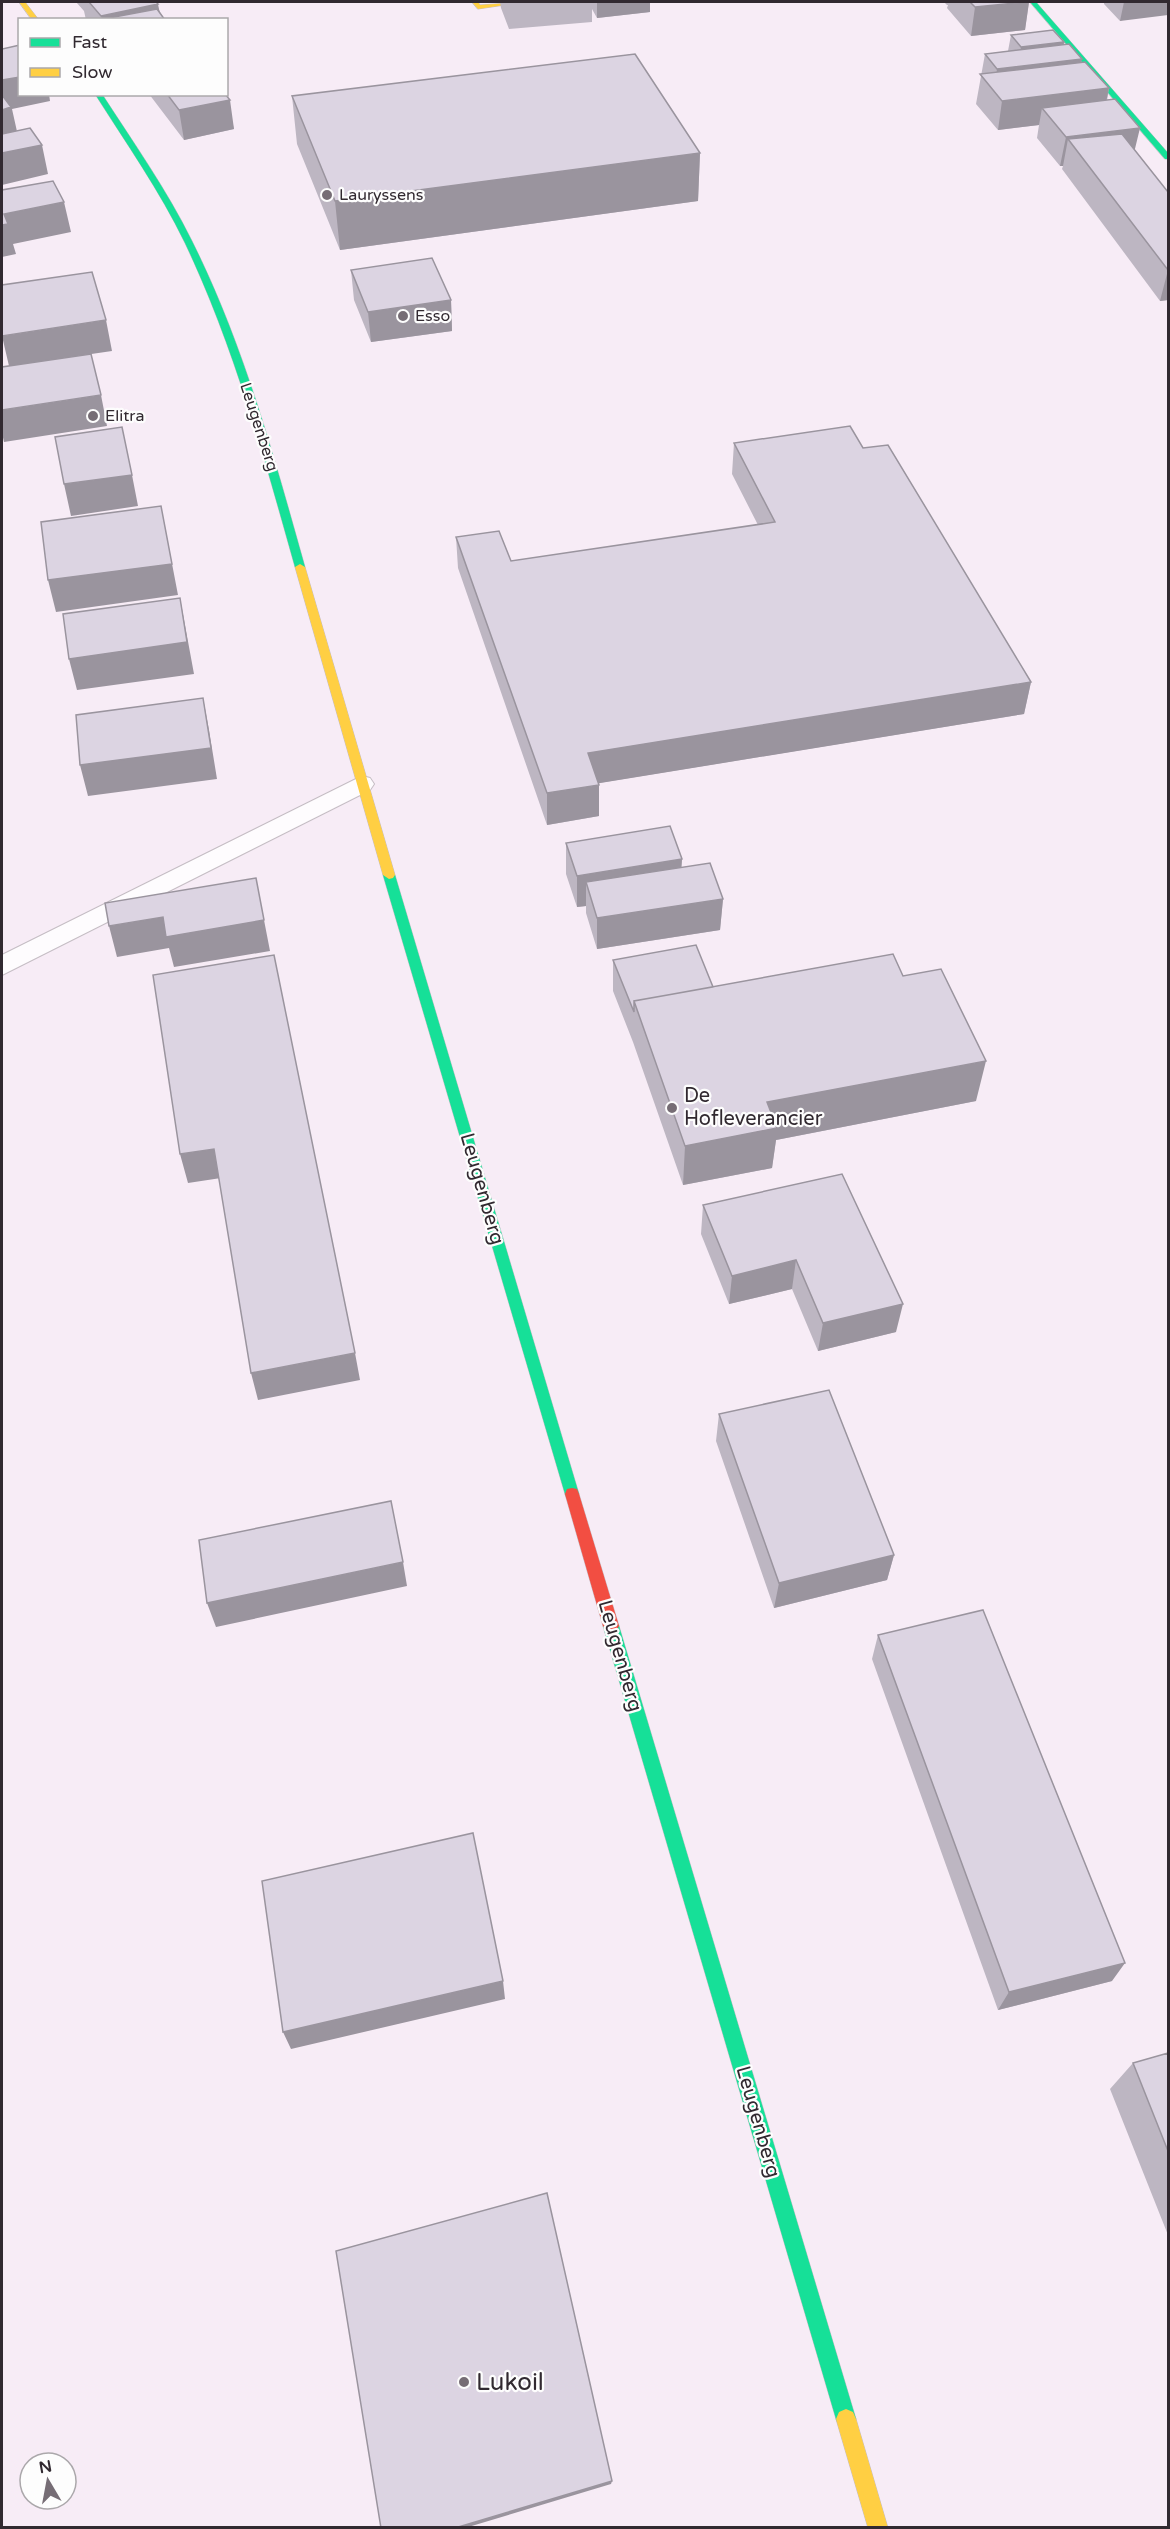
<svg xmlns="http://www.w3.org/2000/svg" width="1170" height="2529" font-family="'Varela Round',sans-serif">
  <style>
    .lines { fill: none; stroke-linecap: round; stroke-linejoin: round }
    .lane-casing { stroke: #c5bdc4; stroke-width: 2 }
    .fast-casing { stroke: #c5bdc4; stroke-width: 1 }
    .slow-casing { stroke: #c5bdc4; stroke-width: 1 }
    .jam-casing { stroke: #c5bdc4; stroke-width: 1 }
    .lane { fill: #fefcfe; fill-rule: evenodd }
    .fast { fill: #16e098; fill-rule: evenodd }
    .slow { fill: #ffcf43; fill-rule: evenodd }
    .jam { fill: #f24e42; fill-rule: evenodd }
    .wall { fill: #bdb6c2 }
    .shaded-wall { fill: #9a949e }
    .building { fill: #dcd4e2; stroke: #9a949e; stroke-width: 1.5 }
    .poi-dot { fill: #766d75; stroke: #fdfdfd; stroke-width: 2 }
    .labels { text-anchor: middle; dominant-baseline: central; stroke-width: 4.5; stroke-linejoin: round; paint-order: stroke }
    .far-poi-label { font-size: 16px; fill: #312930; stroke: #fdfdfd; text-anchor: start }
    .far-street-label { font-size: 16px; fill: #312930; stroke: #fdfdfd }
    .poi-label { font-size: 20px; fill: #312930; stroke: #fdfdfd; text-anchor: start }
    .street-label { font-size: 20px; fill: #312930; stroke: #fdfdfd }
    .near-poi-label { font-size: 24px; fill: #312930; stroke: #fdfdfd; text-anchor: start }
  </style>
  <rect width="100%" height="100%" fill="#f7ecf6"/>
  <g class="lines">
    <defs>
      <path id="lane" d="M362,776L370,778L374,784L370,790L2,975V955Z"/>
      <path id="fast" d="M1030,2H1036L1168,153V159H1165Z
        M95,94H102C133,142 167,190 192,241C244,345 274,457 305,567L304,569L300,570L295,567C264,457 234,346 185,243C160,191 126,143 95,94Z
        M389,871L395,875L579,1494L577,1499L572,1500L567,1499L565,1494L383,875Z
        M611,1619L616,1621L619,1626L856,2419L853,2426L846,2429L839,2426L836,2419L603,1626L606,1621Z"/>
      <path id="slow" d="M19,2H25L39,20H32Z
        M472,2H478L480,5L525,2L478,9Z
        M300,564L305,567L395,875L393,878L389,879L383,875L295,567Z
        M846,2409L853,2412L856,2419L888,2528H868L836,2419L839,2412Z"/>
      <path id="jam" d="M572,1488L577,1489L579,1494L619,1626L616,1631L611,1633L606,1631L603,1626L565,1494L567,1489Z"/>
    </defs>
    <!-- lane casing -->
    <use href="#lane" class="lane-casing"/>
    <!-- fast casing -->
    <use href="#fast" class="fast-casing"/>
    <!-- slow casing -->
    <use href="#slow" class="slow-casing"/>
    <!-- jam casing -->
    <use href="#jam" class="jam-casing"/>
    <!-- lane -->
    <use href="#lane" class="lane"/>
    <!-- fast -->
    <use href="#fast" class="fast"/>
    <!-- slow -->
    <use href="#slow" class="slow"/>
    <!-- jam -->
    <use href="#jam" class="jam"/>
  </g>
  <!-- wall -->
  <path class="wall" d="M76,2H156L160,12L165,20H86L84,11Z
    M500,2H650V12L597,18L592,9V22L509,29L501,8Z
    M944,2H1029L1025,30L971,36L947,8L948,5H947Z
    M1104,2H1168L1120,21L1104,4Z
    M1011,35L1064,42V45L1109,88L1107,101L1135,150L1168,192V300L1160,301L1062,169L1063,166H1060L1037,138L1039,125L998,130L976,104L985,54L1008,51Z
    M149,94H225L234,129L184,140Z
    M292,96L700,153L698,201L340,250L297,144Z
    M351,270L451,300L452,331L371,342L354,300Z
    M734,443L863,448L1031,682L1024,714L599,783V816L547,825L458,568L456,537L511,561L758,525L732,474Z
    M566,843L682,859L681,868L723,899L720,930L597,949L586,913V906L577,907L566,874Z
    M613,960L713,987L903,976L976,1101L776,1140L772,1168L683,1185L633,1042L613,991Z
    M842,1174L896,1332L818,1351L792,1289L729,1304L701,1234L703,1205Z
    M719,1414L894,1555L887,1580L774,1608L716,1441Z
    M878,1635L1112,1981L998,2010L872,1659Z
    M1168,2053V2235L1110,2089L1133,2063Z"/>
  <!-- shaded-wall -->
  <path class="shaded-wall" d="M597,2H650V12L597,18Z
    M1029,2L1025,30L971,36L975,7Z
    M1124,2H1168V15L1120,21Z
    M158,4L161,20L109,18V20H102L101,16Z
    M1064,42L1061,61L1082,59L1076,88L994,90L997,69L1018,66L1021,47Z
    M20,77V94H49L50,101L12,109L18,136L2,142V80Z
    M1109,88L1103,117L1042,108L1039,125L998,130L1002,101Z
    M230,100L234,129L184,140L179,110Z
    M1140,128L1133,157L1068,139L1063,166H1060L1066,137Z
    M42,145L48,174L2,185V153Z
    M700,153L698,201L340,250L335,201Z
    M64,202L71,232L13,244L16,254L2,257V225L4,214Z
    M1168,270V300L1160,301Z
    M451,300L452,331L371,342L368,312Z
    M106,320L112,351L9,366L2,336Z
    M101,395L107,426L4,442L2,433V410Z
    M132,475L138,506L71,516L64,484Z
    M161,506L178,595L56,612L48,580Z
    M180,598L194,674L77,690L69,659Z
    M1031,682L1024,714L588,785V753Z
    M203,698L209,730L217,779L88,796L80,765Z
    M599,785V816L547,825V793Z
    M682,859L680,890L586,882V906L577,907V876Z
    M723,899L720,930L597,949V918Z
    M163,917L264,920L270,951L174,967L169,948L117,957L109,926Z
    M986,1061L976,1101L776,1140L772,1168L683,1185L685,1146L767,1102Z
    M214,1149L221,1178L188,1183L180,1154Z
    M796,1260L792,1289L729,1304L732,1276Z
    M903,1304L896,1332L818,1351L823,1323Z
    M355,1353L360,1380L258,1400L251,1373Z
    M894,1555L887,1580L774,1608L779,1583Z
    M403,1562L407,1586L216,1627L207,1603Z
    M1125,1963L1112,1981L998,2010L1009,1992Z
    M503,1981L505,1999L291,2049L283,2032Z
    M612,2481L611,2484L465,2528H455Z"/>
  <!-- building -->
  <path class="building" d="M89,2H156L158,4L101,16Z
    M970,2H1026L975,7Z
    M157,9L165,20H110L109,18Z
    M1053,30L1064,42L1021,47L1011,35Z
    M1069,44L1082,59L997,69L985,54Z
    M20,45V77L2,80V49Z
    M635,54L700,153L335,201L292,96Z
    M1085,62L1109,88L1002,101L980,74Z
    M167,94H225L230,100L179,110Z
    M2,95L11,107L2,110Z
    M1115,99L1140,128L1066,137L1042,108Z
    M30,128L42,145L2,153V134Z
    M1122,134L1168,192V270L1068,139Z
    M53,181L64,202L4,214L8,224L2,225V190Z
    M432,258L451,300L368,312L351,270Z
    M92,272L106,320L2,336V285Z
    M91,354L101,395L2,410V367Z
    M850,426L863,448L888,445L1031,682L588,753L599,785L547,793L456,537L499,531L511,561L775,522L734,443Z
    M122,427L132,475L64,484L55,437Z
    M161,506L172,564L48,580L41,522Z
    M180,598L187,642L69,659L63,614Z
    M203,698L211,748L80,765L76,715Z
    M670,826L682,859L577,876L566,843Z
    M710,863L723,899L597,918L586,882Z
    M256,878L264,920L166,937L163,917L109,926L105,903Z
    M696,945L713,987L634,1001V1012L613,960Z
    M893,954L903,976L941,969L986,1061L767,1102L777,1128L685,1146L634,1001Z
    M274,955L355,1353L251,1373L214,1149L180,1154L153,975Z
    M842,1174L903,1304L823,1323L796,1260L732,1276L703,1205Z
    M829,1390L894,1555L779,1583L719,1414Z
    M391,1501L403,1562L207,1603L199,1540Z
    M983,1610L1125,1963L1009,1992L878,1635Z
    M473,1833L503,1981L283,2032L262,1881Z
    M1168,2053V2151L1133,2063Z
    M547,2193L612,2481L455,2528H381L336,2251Z"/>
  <!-- markers -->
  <g class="poi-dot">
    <circle cx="327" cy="195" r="6"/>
    <circle cx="403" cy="316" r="6"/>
    <circle cx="93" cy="416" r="6"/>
    <circle cx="672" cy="1108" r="6"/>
    <circle cx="464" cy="2382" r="6"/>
  </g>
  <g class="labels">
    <!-- far-poi labels -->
    <g class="far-poi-label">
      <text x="339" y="195">Lauryssens</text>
      <text x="415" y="316">Esso</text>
      <text x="105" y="416">Elitra</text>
    </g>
    <!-- far-street labels -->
    <g class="far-street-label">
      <text transform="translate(259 427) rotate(72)">Leugenberg</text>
    </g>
    <!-- poi labels -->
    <g class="poi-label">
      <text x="684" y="1096">De<tspan x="684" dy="23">Hofleverancier</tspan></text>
    </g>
    <!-- street labels -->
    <g class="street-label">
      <text transform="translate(482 1189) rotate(74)">Leugenberg</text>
      <text transform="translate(620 1656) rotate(74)">Leugenberg</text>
      <text transform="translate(758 2122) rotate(74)">Leugenberg</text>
    </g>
    <!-- near-poi labels -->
    <g class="near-poi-label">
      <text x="476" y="2382">Lukoil</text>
    </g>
  </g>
  <!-- border -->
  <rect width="1170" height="2529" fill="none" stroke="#312930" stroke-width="6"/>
  <!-- legend -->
  <rect x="18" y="18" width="210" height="78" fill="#fdfdfd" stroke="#aba8ab" stroke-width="1.5"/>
  <rect x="30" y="38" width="30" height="9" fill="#16e098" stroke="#aba8ab" stroke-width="1.5"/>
  <text x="72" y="48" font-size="18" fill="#312930">Fast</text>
  <rect x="30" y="68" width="30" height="9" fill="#ffcf43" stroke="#aba8ab" stroke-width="1.5"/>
  <text x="72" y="78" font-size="18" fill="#312930">Slow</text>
  <!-- north arrow -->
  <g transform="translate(48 2481) rotate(350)"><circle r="28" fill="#fdfdfd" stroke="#aba8ab" stroke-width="1.5"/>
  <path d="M0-4.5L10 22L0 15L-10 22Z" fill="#766d75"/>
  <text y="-9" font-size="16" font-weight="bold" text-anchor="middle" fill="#312930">N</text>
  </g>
</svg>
